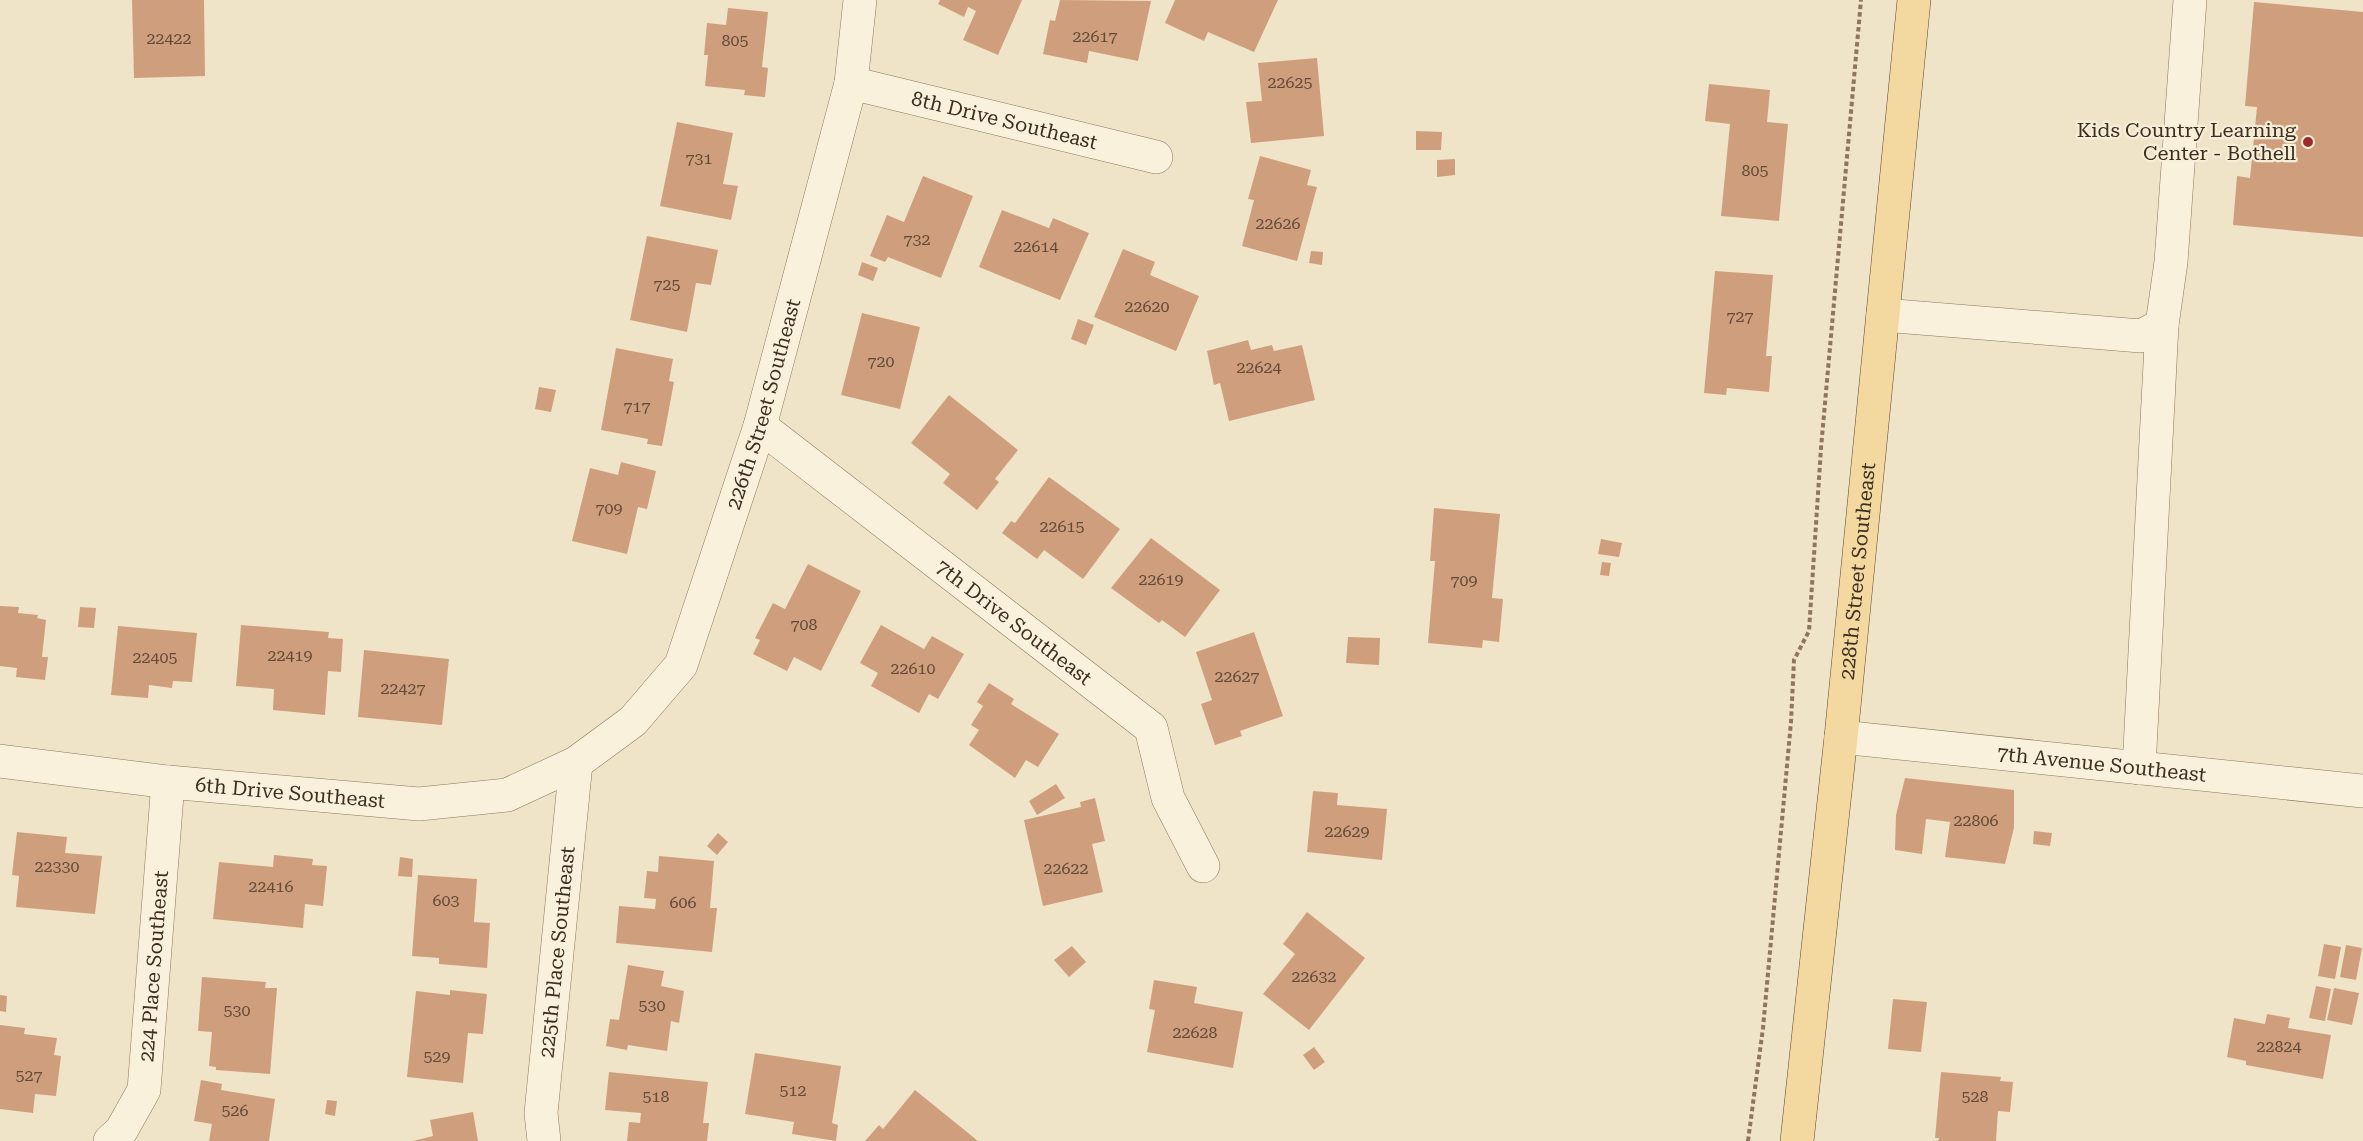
<svg xmlns="http://www.w3.org/2000/svg" width="2363" height="1141" font-family="'Roboto Serif',serif">
  <style>
    .building { fill: #cf9f7d }
    .lines { fill: none; stroke-linecap: round; stroke-linejoin: round }
    .minor-casing { stroke: #8d765c; stroke-width: 34 }
    .major-casing { stroke: #5b4430; stroke-width: 34 }
    .path { stroke: #8d765c; stroke-width: 4; stroke-dasharray: 4.5 3; stroke-linecap: butt }
    .minor { stroke: #faf1dc; stroke-width: 33 }
    .major { stroke: #f3d9a0; stroke-width: 33 }
    .poi-dot { fill: #9e2a2b; stroke: #f7eed8; stroke-width: 2 }
    .labels { text-anchor: middle; dominant-baseline: central; stroke-width: 4.5; stroke-linejoin: round; paint-order: stroke }
    .number-label { font-size: 16px; fill: #624a37 }
    .street-label { font-size: 20px; fill: #3d2e20; stroke: #f7eed8 }
    .poi-label { font-size: 20px; fill: #3d2e20; stroke: #f7eed8; text-anchor: end }
  </style>
  <rect width="100%" height="100%" fill="#f0e4c8"/>
  <!-- building -->
  <path class="building" d="M132,0H204L205,76L134,78Z
    M940,0H1022L998,55L963,40L976,11L968,7L964,17L938,4Z
    M1060,0L1151,1L1138,61L1089,51L1087,63L1043,54L1050,20L1055,21Z
    M1175,0H1278L1254,52L1208,32L1204,41L1165,23Z
    M2254,2L2363,12V237L2233,225L2237,176L2250,178L2257,107L2245,106Z
    M728,8L768,12L762,67L768,68L765,97L744,95L745,90L705,86L708,55H704L707,23L726,25Z
    M1317,58L1324,136L1251,143L1246,102L1262,101L1258,63Z
    M1709,84L1770,90L1767,122L1788,124L1779,221L1721,216L1730,124L1705,121Z
    M677,122L733,133L723,184L738,186L731,220L660,206Z
    M1416,131L1442,132L1441,150H1416Z
    M1260,156L1311,170L1307,185L1317,187L1297,261L1242,246L1254,200L1248,199Z
    M1455,159V175L1437,177V160Z
    M923,176L973,196L941,278L888,257L885,262L870,256L887,215L904,222Z
    M1002,210L1049,228L1053,218L1089,233L1060,300L979,267Z
    M647,236L718,250L711,285L696,283L687,332L630,320Z
    M1123,249L1155,262L1150,275L1199,296L1176,351L1094,317Z
    M1311,251L1323,252L1322,265L1309,263Z
    M862,262L878,268L873,281L858,275Z
    M1715,271L1773,275L1766,356H1772L1769,392L1727,388L1726,395L1704,393Z
    M862,313L920,327L900,409L841,395Z
    M1078,319L1094,325L1086,345L1071,339Z
    M1248,340L1251,350L1272,345L1274,351L1302,345L1315,400L1229,421L1220,383L1214,385L1207,351Z
    M616,348L673,359L669,381L674,382L662,446L647,444L648,439L601,430Z
    M539,387L556,390L551,412L535,409Z
    M949,395L1018,450L995,479L999,482L977,510L943,483L950,474L911,443Z
    M621,462L656,471L647,509L638,507L627,554L572,541L590,468L618,475Z
    M1049,477L1120,529L1083,579L1044,550L1037,559L1002,533L1011,521L1015,523Z
    M1434,508L1500,514L1492,598L1503,599L1499,642L1483,640L1482,648L1428,643L1435,561H1430Z
    M1151,538L1220,590L1185,637L1162,620L1159,623L1111,588Z
    M1601,539L1622,543L1619,557L1598,554Z
    M1602,562L1611,563L1609,576L1600,575Z
    M808,564L861,591L821,671L794,657L787,671L753,654L760,640L755,638L773,603L785,609Z
    M0,606L19,607L18,613L38,615L37,618L46,620L42,657H48L45,680L16,677L17,668L0,666Z
    M80,607L96,608L94,628L78,627Z
    M241,625L329,632L328,638L343,639L341,672L328,671L325,715L273,710L274,689L236,686Z
    M881,625L924,649L932,636L964,654L938,699L929,694L919,713L871,686L878,673L860,663Z
    M118,626L197,633L192,682L173,681L172,688L149,685L148,698L111,695Z
    M1254,632L1283,716L1240,731L1242,736L1215,745L1201,704L1212,700L1196,652Z
    M1348,637L1380,638L1379,665L1346,663Z
    M364,650L449,659L442,725L358,717Z
    M989,683L1014,699L1011,704L1059,734L1038,767L1026,760L1015,778L969,745L979,730L971,725L983,706L977,702Z
    M1905,778L2014,790V828L2005,864L1945,857L1950,822L1926,819L1922,854L1895,850L1896,815Z
    M1056,784L1065,798L1037,815L1029,801Z
    M1313,791L1338,793L1337,805L1387,809L1382,860L1307,852Z
    M1095,798L1105,841L1092,844L1103,892L1043,906L1024,820L1081,807L1080,802Z
    M2034,831L2052,833L2050,846L2033,844Z
    M17,832L67,837L65,853L102,856L95,914L16,907L19,876L12,875Z
    M718,833L728,842L717,855L707,846Z
    M274,855L313,859L312,865L327,866L323,906L305,904L303,928L213,919L219,862L273,867Z
    M659,856L714,861L710,908H717L712,952L616,943L619,906L655,909L656,899L644,898L647,871L658,872Z
    M400,857L413,859L412,877L398,876Z
    M418,875L477,879L474,922L490,923L487,968L439,964V958L412,956Z
    M1307,912L1365,958L1309,1030L1263,994L1295,954L1283,944Z
    M2324,944L2341,947L2335,979L2318,976Z
    M2346,945L2362,948L2356,980L2340,977Z
    M1072,946L1086,962L1069,977L1054,960Z
    M628,965L664,971L661,986L684,991L679,1023L671,1021L667,1051L628,1045L627,1050L606,1046L610,1019L619,1020Z
    M202,977L266,982L265,988H277L270,1074L216,1070V1067L209,1066L212,1032L198,1031Z
    M1154,980L1197,987L1194,1003L1243,1012L1233,1068L1147,1052L1155,1010L1149,1009Z
    M2316,986L2331,989L2325,1021L2309,1018Z
    M2334,988L2359,993L2352,1025L2327,1020Z
    M450,990L487,994L483,1034L468,1033L463,1083L407,1077L416,991L450,995Z
    M0,995L7,996L6,1012L0,1011Z
    M1893,999L1927,1002L1921,1052L1888,1049Z
    M2267,1014L2290,1018L2288,1028L2331,1035L2323,1079L2246,1065V1061L2227,1057L2234,1018L2265,1024Z
    M0,1025L25,1028L24,1034L57,1038L54,1055L61,1056L56,1096L35,1094L33,1113L0,1109Z
    M1314,1047L1325,1062L1314,1070L1303,1055Z
    M755,1053L841,1066L832,1123L838,1125L836,1141L792,1134L794,1122L745,1114Z
    M609,1072L708,1082L703,1123H709L707,1141H627L629,1122L640,1123L641,1113L605,1110Z
    M1941,1072L2001,1077L2000,1081L2013,1082L2010,1112L1998,1111L1996,1141H1938L1939,1138H1935Z
    M201,1080L222,1084L221,1090L275,1099L269,1141H209L212,1124L194,1121Z
    M915,1090L978,1141H865L879,1125L883,1129Z
    M327,1100L337,1101L335,1116L325,1114Z
    M473,1112L478,1141H413L433,1136L430,1120Z"/>
  <g class="lines">
    <defs>
      <g id="minor">
        <path id="s1" d="M851,83L1156,157"/>
        <path d="M1883,315L2141,336L2162,325L2171,262L2190,0"/>
        <path id="s2" d="M760,426L1151,728L1168,798L1203,866"/>
        <path id="s3" d="M1841,737L2363,791"/>
        <path id="s4" d="M0,761L168,782L419,804L507,795L576,763L633,721L681,665L760,426L851,83L860,0"/>
        <path d="M2139,768L2162,325"/>
        <path id="s5" d="M110,1141L121,1131L144,1090L168,782"/>
        <path id="s6" d="M544,1141L541,1113L576,763"/>
      </g>
      <g id="major">
        <path id="s7" d="M1797,1141L1841,737L1914,0"/>
      </g>
    </defs>
    <!-- minor casing -->
    <use href="#minor" class="minor-casing"/>
    <!-- major casing -->
    <use href="#major" class="major-casing"/>
    <!-- path -->
    <path class="path" d="M1748,1141L1763,1028L1791,722L1794,660L1809,631L1821,448L1861,0"/>
    <!-- minor -->
    <use href="#minor" class="minor"/>
    <!-- major -->
    <use href="#major" class="major"/>
  </g>
  <!-- markers -->
  <circle class="poi-dot" cx="2308" cy="142" r="6"/>
  <g class="labels">
    <!-- number labels -->
    <g class="number-label">
      <text x="1095" y="36">22617</text>
      <text x="169" y="38">22422</text>
      <text x="735" y="40">805</text>
      <text x="1290" y="82">22625</text>
      <text x="699" y="158">731</text>
      <text x="1755" y="170">805</text>
      <text x="1278" y="223">22626</text>
      <text x="917" y="239">732</text>
      <text x="1036" y="246">22614</text>
      <text x="667" y="284">725</text>
      <text x="1147" y="306">22620</text>
      <text x="1740" y="316">727</text>
      <text x="881" y="361">720</text>
      <text x="1259" y="367">22624</text>
      <text x="637" y="406">717</text>
      <text x="609" y="508">709</text>
      <text x="1062" y="526">22615</text>
      <text x="1161" y="579">22619</text>
      <text x="1464" y="580">709</text>
      <text x="804" y="624">708</text>
      <text x="290" y="655">22419</text>
      <text x="155" y="657">22405</text>
      <text x="913" y="668">22610</text>
      <text x="1237" y="676">22627</text>
      <text x="403" y="688">22427</text>
      <text x="1976" y="820">22806</text>
      <text x="1347" y="831">22629</text>
      <text x="57" y="866">22330</text>
      <text x="1066" y="868">22622</text>
      <text x="271" y="886">22416</text>
      <text x="446" y="900">603</text>
      <text x="683" y="902">606</text>
      <text x="1314" y="976">22632</text>
      <text x="652" y="1005">530</text>
      <text x="237" y="1010">530</text>
      <text x="1195" y="1032">22628</text>
      <text x="2279" y="1046">22824</text>
      <text x="437" y="1056">529</text>
      <text x="29" y="1075">527</text>
      <text x="793" y="1090">512</text>
      <text x="656" y="1096">518</text>
      <text x="1975" y="1096">528</text>
      <text x="235" y="1110">526</text>
    </g>
    <!-- street labels -->
    <g class="street-label">
      <text stroke="none"><textPath href="#s1" startOffset="158">8th Drive Southeast</textPath></text>
      <text stroke="none"><textPath href="#s4" startOffset="1004">226th Street Southeast</textPath></text>
      <text stroke="none"><textPath href="#s7" startOffset="573">228th Street Southeast</textPath></text>
      <text stroke="none"><textPath href="#s2" startOffset="321">7th Drive Southeast</textPath></text>
      <text stroke="none"><textPath href="#s3" startOffset="262">7th Avenue Southeast</textPath></text>
      <text stroke="none"><textPath href="#s4" startOffset="292">6th Drive Southeast</textPath></text>
      <text stroke="none"><textPath href="#s6" startOffset="190">225th Place Southeast</textPath></text>
      <text stroke="none"><textPath href="#s5" startOffset="186">224 Place Southeast</textPath></text>
    </g>
    <!-- poi labels -->
    <g class="poi-label">
      <text x="2296" y="130">Kids Country Learning<tspan x="2296" dy="23">Center - Bothell</tspan></text>
    </g>
  </g>
</svg>
